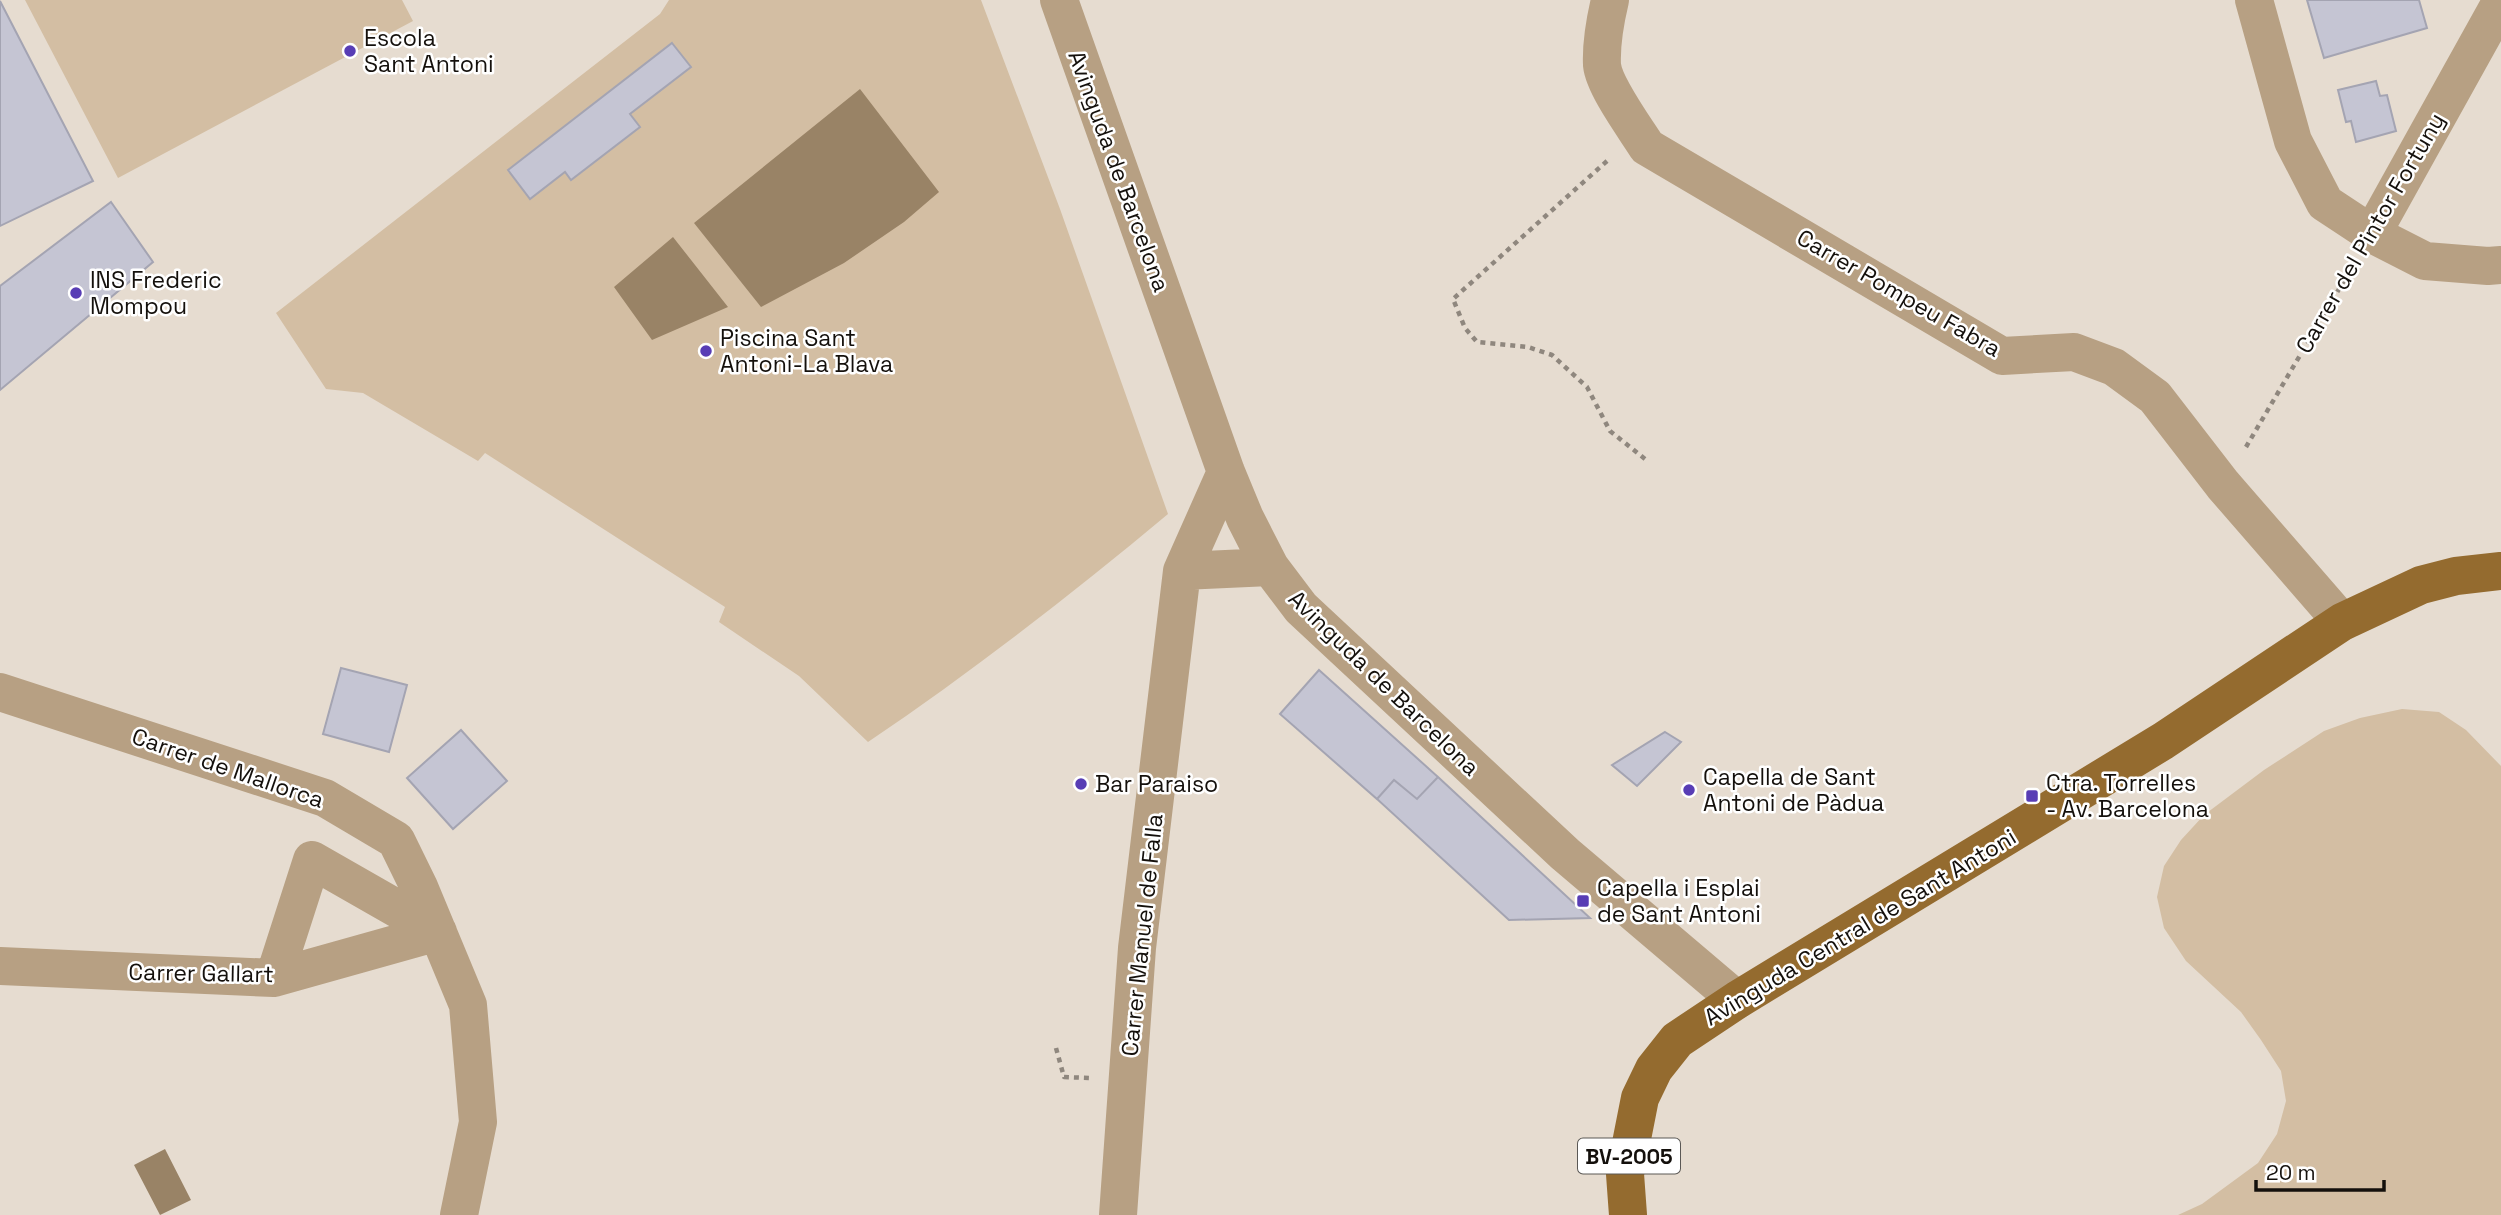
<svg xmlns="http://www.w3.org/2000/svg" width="2501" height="1215" font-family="'Space Grotesk',sans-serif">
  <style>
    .green { fill: #d3bea3 }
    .water { fill: #998366 }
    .building { fill: #c5c5d3; stroke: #a4a4b2; stroke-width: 2 }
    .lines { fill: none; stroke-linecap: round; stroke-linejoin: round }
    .path { stroke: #8f877e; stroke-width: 4.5; stroke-dasharray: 5 5; stroke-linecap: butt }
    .minor { stroke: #b7a083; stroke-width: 38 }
    .primary { stroke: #946b2f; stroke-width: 38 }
    .poi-dot { fill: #583db5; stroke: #fff; stroke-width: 2.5 }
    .labels { text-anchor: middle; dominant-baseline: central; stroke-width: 5; stroke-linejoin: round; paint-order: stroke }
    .shield { fill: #fff; stroke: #5a5855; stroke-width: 2 }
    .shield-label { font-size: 21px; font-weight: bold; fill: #14100c }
    .poi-label { font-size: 23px; fill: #14100c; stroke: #fff; text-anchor: start }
    .street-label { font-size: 23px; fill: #14100c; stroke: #fff }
  </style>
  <rect width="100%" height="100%" fill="#e6dcd0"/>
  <!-- green -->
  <path class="green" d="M25,0H402L413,21L118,178Z
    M669,0H981L1060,209L1168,514C1072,594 972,672 868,742L799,676L719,622L725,607L485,453L478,461L363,393L326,389L276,313L660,14Z
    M2402,709L2439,712L2466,730L2501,766V1215H2178L2202,1204L2258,1163L2277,1134L2286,1101L2281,1071L2261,1040L2241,1012L2186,961L2164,928L2157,897L2164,866L2181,840L2204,815L2264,770L2324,731L2360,718Z"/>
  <!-- water -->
  <path class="water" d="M860,89L939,192L904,222L844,263L761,307L694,223Z
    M673,237L728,307L652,340L614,287Z
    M165,1149L191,1200L160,1215L134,1165Z"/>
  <!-- building -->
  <path class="building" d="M2307,0H2419L2427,28L2324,58Z
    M0,1L93,181L0,226Z
    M672,43L691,67L630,114L640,127L571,180L565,172L530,199L508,170Z
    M2376,81L2380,96L2387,95L2396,131L2356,142L2351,121L2346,122L2338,90Z
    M111,202L153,262L0,390V286Z
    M341,668L407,685L389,752L323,734Z
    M1319,670L1438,777L1417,799L1394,780L1377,799L1280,714Z
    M461,730L507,781L453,829L407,778Z
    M1665,732L1681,742L1637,786L1612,765Z
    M1438,777L1590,918L1509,920L1377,799L1394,780L1417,799Z"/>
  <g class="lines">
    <!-- path -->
    <path class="path" d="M1607,161L1453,299L1465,328L1477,342L1528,347L1552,355L1587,387L1610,431L1645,459
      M2246,447L2352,267
      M1056,1048L1064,1077L1089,1078"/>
    <!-- minor -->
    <path class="minor" d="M1059,0L1226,472L1245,518L1270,567L1301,608L1565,854L1737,1000
      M1610,0C1605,21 1601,43 1602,65C1604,86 1635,128 1647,147L2002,356L2074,352L2114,367L2155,397L2223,485L2342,622
      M2254,0L2293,141L2325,203L2372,234L2425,261L2488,266L2501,265
      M2372,234L2501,2
      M1182,571L1270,567
      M0,692L325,798L396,840L419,887L468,1005L478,1122L459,1215
      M0,966L274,978L438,932
      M274,978L312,860L438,932
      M1118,1215L1137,948L1182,571L1226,472"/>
    <!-- primary -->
    <path class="primary" d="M1628,1215L1625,1174L1640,1098L1654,1069L1677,1040L1737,1000L2163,741L2342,622L2421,585L2456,576L2501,571"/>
  </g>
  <!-- markers -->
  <g class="poi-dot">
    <circle cx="350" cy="51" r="7"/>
    <circle cx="76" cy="293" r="7"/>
    <circle cx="706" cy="351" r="7"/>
    <circle cx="1081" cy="784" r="7"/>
    <circle cx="1689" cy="790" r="7"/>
    <rect x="2025" y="789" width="14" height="14" rx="3.5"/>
    <rect x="1576" y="894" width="14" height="14" rx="3.5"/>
  </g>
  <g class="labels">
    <!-- shield labels -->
    <rect class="shield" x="1578" y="1138.5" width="102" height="35" rx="5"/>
    <g class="shield-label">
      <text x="1629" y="1156">BV-2005</text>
    </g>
    <!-- poi labels -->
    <g class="poi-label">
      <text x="364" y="38">Escola<tspan x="364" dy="26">Sant Antoni</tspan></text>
      <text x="90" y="280">INS Frederic<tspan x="90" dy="26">Mompou</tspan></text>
      <text x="720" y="338">Piscina Sant<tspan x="720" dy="26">Antoni-La Blava</tspan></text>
      <text x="1703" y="777">Capella de Sant<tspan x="1703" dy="26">Antoni de Pàdua</tspan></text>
      <text x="2046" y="783">Ctra. Torrelles<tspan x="2046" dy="26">- Av. Barcelona</tspan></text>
      <text x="1095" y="784">Bar Paraiso</text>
      <text x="1597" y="888">Capella i Esplai<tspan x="1597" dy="26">de Sant Antoni</tspan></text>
    </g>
    <!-- street labels -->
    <g class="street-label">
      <text transform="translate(1119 171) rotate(70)">Avinguda de Barcelona</text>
      <text transform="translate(2370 233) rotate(-60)">Carrer del Pintor Fortuny</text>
      <text transform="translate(1899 293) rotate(30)">Carrer Pompeu Fabra</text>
      <text transform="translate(1384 683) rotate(44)">Avinguda de Barcelona</text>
      <text transform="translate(228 768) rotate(19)">Carrer de Mallorca</text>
      <text transform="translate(1860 927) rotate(-31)">Avinguda Central de Sant Antoni</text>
      <text transform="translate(1142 935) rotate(-84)">Carrer Manuel de Falla</text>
      <text transform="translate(201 973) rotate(1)">Carrer Gallart</text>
    </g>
  </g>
  <!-- scale -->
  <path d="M2256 1180v10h128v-10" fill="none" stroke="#14100c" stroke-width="3.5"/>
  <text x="2266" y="1180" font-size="21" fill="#14100c" stroke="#ffffff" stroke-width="5" paint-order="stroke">20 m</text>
</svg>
